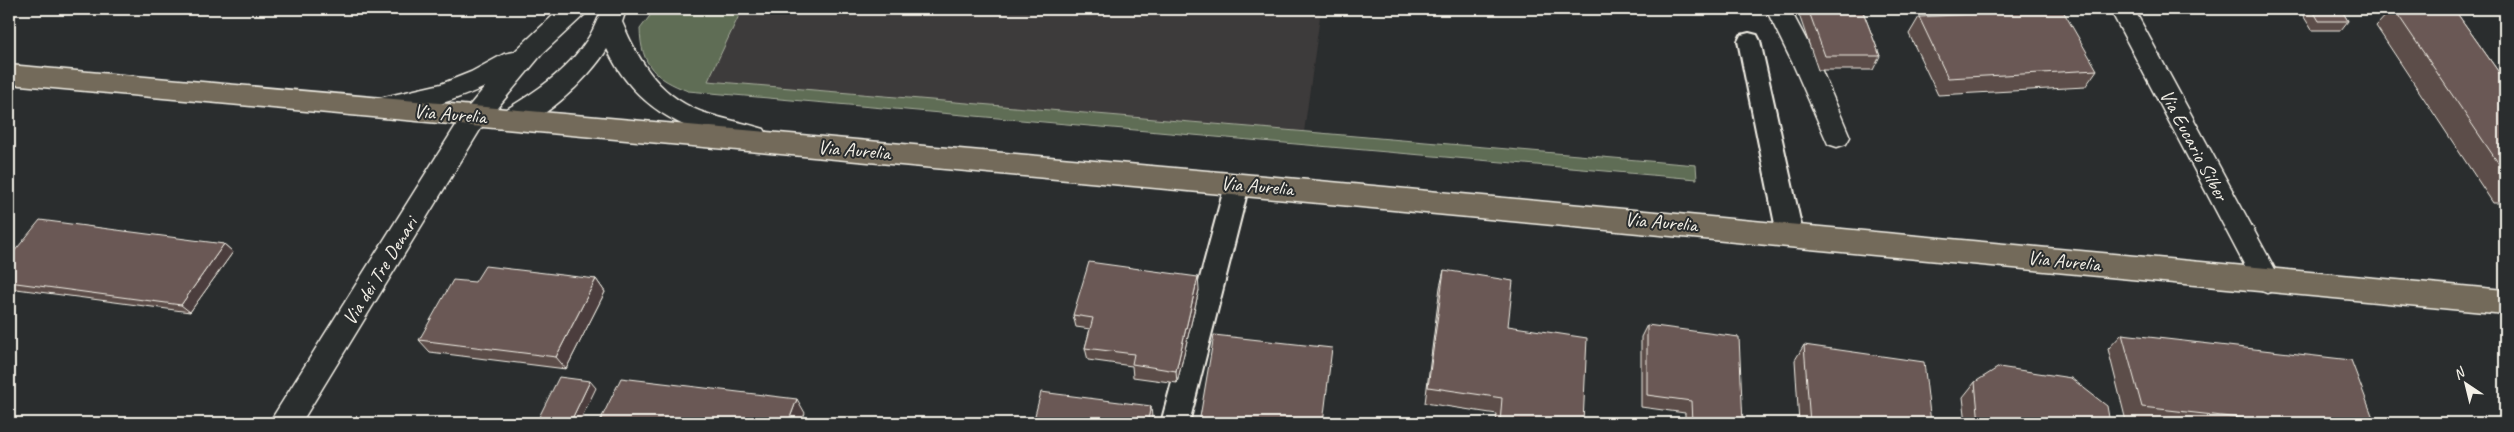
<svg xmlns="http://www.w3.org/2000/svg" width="2514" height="432" font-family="Caveat,sans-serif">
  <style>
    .built { fill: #3e3a3a }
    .green { fill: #5e6d55; stroke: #a9af9e }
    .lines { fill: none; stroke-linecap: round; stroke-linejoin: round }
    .lane-casing { stroke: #f4f1e8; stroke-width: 4 }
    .street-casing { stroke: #f4f1e8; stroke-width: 3 }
    .secondary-casing { stroke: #f4f1e8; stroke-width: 3 }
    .primary-casing { stroke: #f4f1e8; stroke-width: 3 }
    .lane { fill: #2a2d2e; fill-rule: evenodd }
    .street { fill: #2a2d2e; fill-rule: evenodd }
    .secondary { fill: #2a2d2e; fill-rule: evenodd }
    .primary { fill: #736b5a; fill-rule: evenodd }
    .wall { fill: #5c4d49; stroke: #f4f1e8 }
    .shaded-wall { fill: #4b3e3c; stroke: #f4f1e8 }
    .building { fill: #6b5955; stroke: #f4f1e8 }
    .labels { text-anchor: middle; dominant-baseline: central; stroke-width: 4; stroke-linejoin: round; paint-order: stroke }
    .street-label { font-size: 20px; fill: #f4f1e8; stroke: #2a2d2e }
  </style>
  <rect width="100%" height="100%" fill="#2a2d2e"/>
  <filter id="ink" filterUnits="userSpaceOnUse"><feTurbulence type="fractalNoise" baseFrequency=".02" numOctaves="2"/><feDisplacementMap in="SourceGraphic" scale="10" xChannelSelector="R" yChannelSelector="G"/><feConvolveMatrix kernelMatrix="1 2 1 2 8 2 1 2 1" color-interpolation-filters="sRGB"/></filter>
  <g filter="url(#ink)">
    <!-- built -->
    <path class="built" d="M742,9H1321L1304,132L708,81Z"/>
    <!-- green -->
    <path class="green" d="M655,9H742L708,81L1696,165L1697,179L688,91C656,79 641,66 640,29Z"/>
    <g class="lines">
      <defs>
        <path id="lane" d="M1749,33L1757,35L1760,41L1803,234L1799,241L1790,244L1781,241L1777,234L1738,41L1741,35Z
          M1237,175L1246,178L1249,185L1189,423H1161L1225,185L1228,178Z"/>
        <path id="street" d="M1766,9H1790L1819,64L1850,137L1846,144L1837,147L1828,144L1793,64Z
          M2110,9H2134L2277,273L2281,281L2277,289L2267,293L2257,289Z"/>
        <path id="secondary" d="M560,9H587L584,15L542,54L483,125L301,423H269L465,111L485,87C460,98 396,122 371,114L367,107L371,100L441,84L471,72L504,54L514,52Z
          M603,9H623L625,13L622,22C640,64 661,99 708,114C726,120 746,123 764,129L768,136L764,143C751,148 737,142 724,139C672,126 630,99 607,49C593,74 533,136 502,126L498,119L502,112C534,93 566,72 587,40C594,30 597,19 603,9Z"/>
        <path id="primary" d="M9,65L1276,177L2505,290V314L1276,199L9,84Z"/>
      </defs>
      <!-- lane casing -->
      <use href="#lane" class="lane-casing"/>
      <!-- street casing -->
      <use href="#street" class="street-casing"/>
      <!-- secondary casing -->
      <use href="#secondary" class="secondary-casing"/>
      <!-- primary casing -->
      <use href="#primary" class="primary-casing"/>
      <!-- lane -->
      <use href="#lane" class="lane"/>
      <!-- street -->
      <use href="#street" class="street"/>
      <!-- secondary -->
      <use href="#secondary" class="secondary"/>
      <!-- primary -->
      <use href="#primary" class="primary"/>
    </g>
    <!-- wall -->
    <path class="wall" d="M1797,9H1862L1880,56L1873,70H1818Z
      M2299,9H2341L2348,21L2341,30H2312Z
      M2392,9H2454L2505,81V203H2493L2376,26Z
      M1919,17L2097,70L2085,87L1938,95L1909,34Z
      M224,244L233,252L190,312L9,288V258Z
      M1444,270L1508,326L1583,423H1496L1497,414L1425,403L1440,287Z
      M596,279L605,292L566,369L430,352L419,340L475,282Z
      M1199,290L1177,383L1133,377L1132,366L1088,360L1085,348L1090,329L1076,327L1073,315Z
      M1647,325L1743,423H1685V413L1641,407V337Z
      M2122,334L2375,423H2146L2126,421L2108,349Z
      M1804,345L1931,423H1799L1795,360Z
      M1975,382L2110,423H1966L1963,397Z"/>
    <!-- shaded-wall -->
    <path class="shaded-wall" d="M224,244L233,252L190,312L181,305Z
      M1198,277L1199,290L1177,383L1176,371Z
      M596,279L605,292L566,369L556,357Z
      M590,381L596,388L579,423H570Z
      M797,399L805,413L801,423H788Z
      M1151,406L1152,418L1151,423H1147Z"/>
    <!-- building -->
    <path class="building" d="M1808,9H1862L1880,56H1825Z
      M2062,9L2097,70L1948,78L1919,17Z
      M2312,9H2341L2348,21H2319Z
      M2394,9H2454L2505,81V173Z
      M40,220L224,244L181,305L9,282V258Z
      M1089,262L1198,277L1176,371L1132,364L1134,354L1085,348L1093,318L1073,315Z
      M485,266L596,279L556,357L419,340L453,280L475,282Z
      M1444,270L1513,281L1508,326L1587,338L1583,423H1500L1502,398L1428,387Z
      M1647,325L1739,337L1743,423H1692L1691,401L1647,395Z
      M2122,334L2351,360L2375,423H2284L2142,407Z
      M1214,335L1332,348L1323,423H1199Z
      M1804,345L1924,362L1931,423H1810Z
      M1999,367L2071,378L2107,406L2110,423H1979L1975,382Z
      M559,377L590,381L570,423H536Z
      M621,378L797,399L788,423H599Z
      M1041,392L1151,406L1147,423H1033Z"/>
  </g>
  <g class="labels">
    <!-- street labels -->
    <g class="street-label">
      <text transform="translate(450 114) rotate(5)">Via Aurelia</text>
      <text transform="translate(2194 145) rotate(62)">Via Eucario Silber</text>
      <text transform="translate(854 150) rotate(5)">Via Aurelia</text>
      <text transform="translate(1257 186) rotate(5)">Via Aurelia</text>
      <text transform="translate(1661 222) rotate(5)">Via Aurelia</text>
      <text transform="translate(2064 261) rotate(6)">Via Aurelia</text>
      <text transform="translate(380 271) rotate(-58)">Via dei Tre Denari</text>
    </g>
  </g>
  <!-- margin -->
  <rect width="2514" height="432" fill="none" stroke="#2a2d2e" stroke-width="30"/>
  <rect x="15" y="15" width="2484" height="402" fill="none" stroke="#f4f1e8" stroke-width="2" filter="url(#ink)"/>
  <!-- north arrow -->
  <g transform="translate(2466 384) rotate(325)" stroke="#2a2d2e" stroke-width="4" paint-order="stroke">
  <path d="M0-4L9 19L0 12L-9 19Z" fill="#f4f1e8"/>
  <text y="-8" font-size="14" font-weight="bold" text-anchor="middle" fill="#f4f1e8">N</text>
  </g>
</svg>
